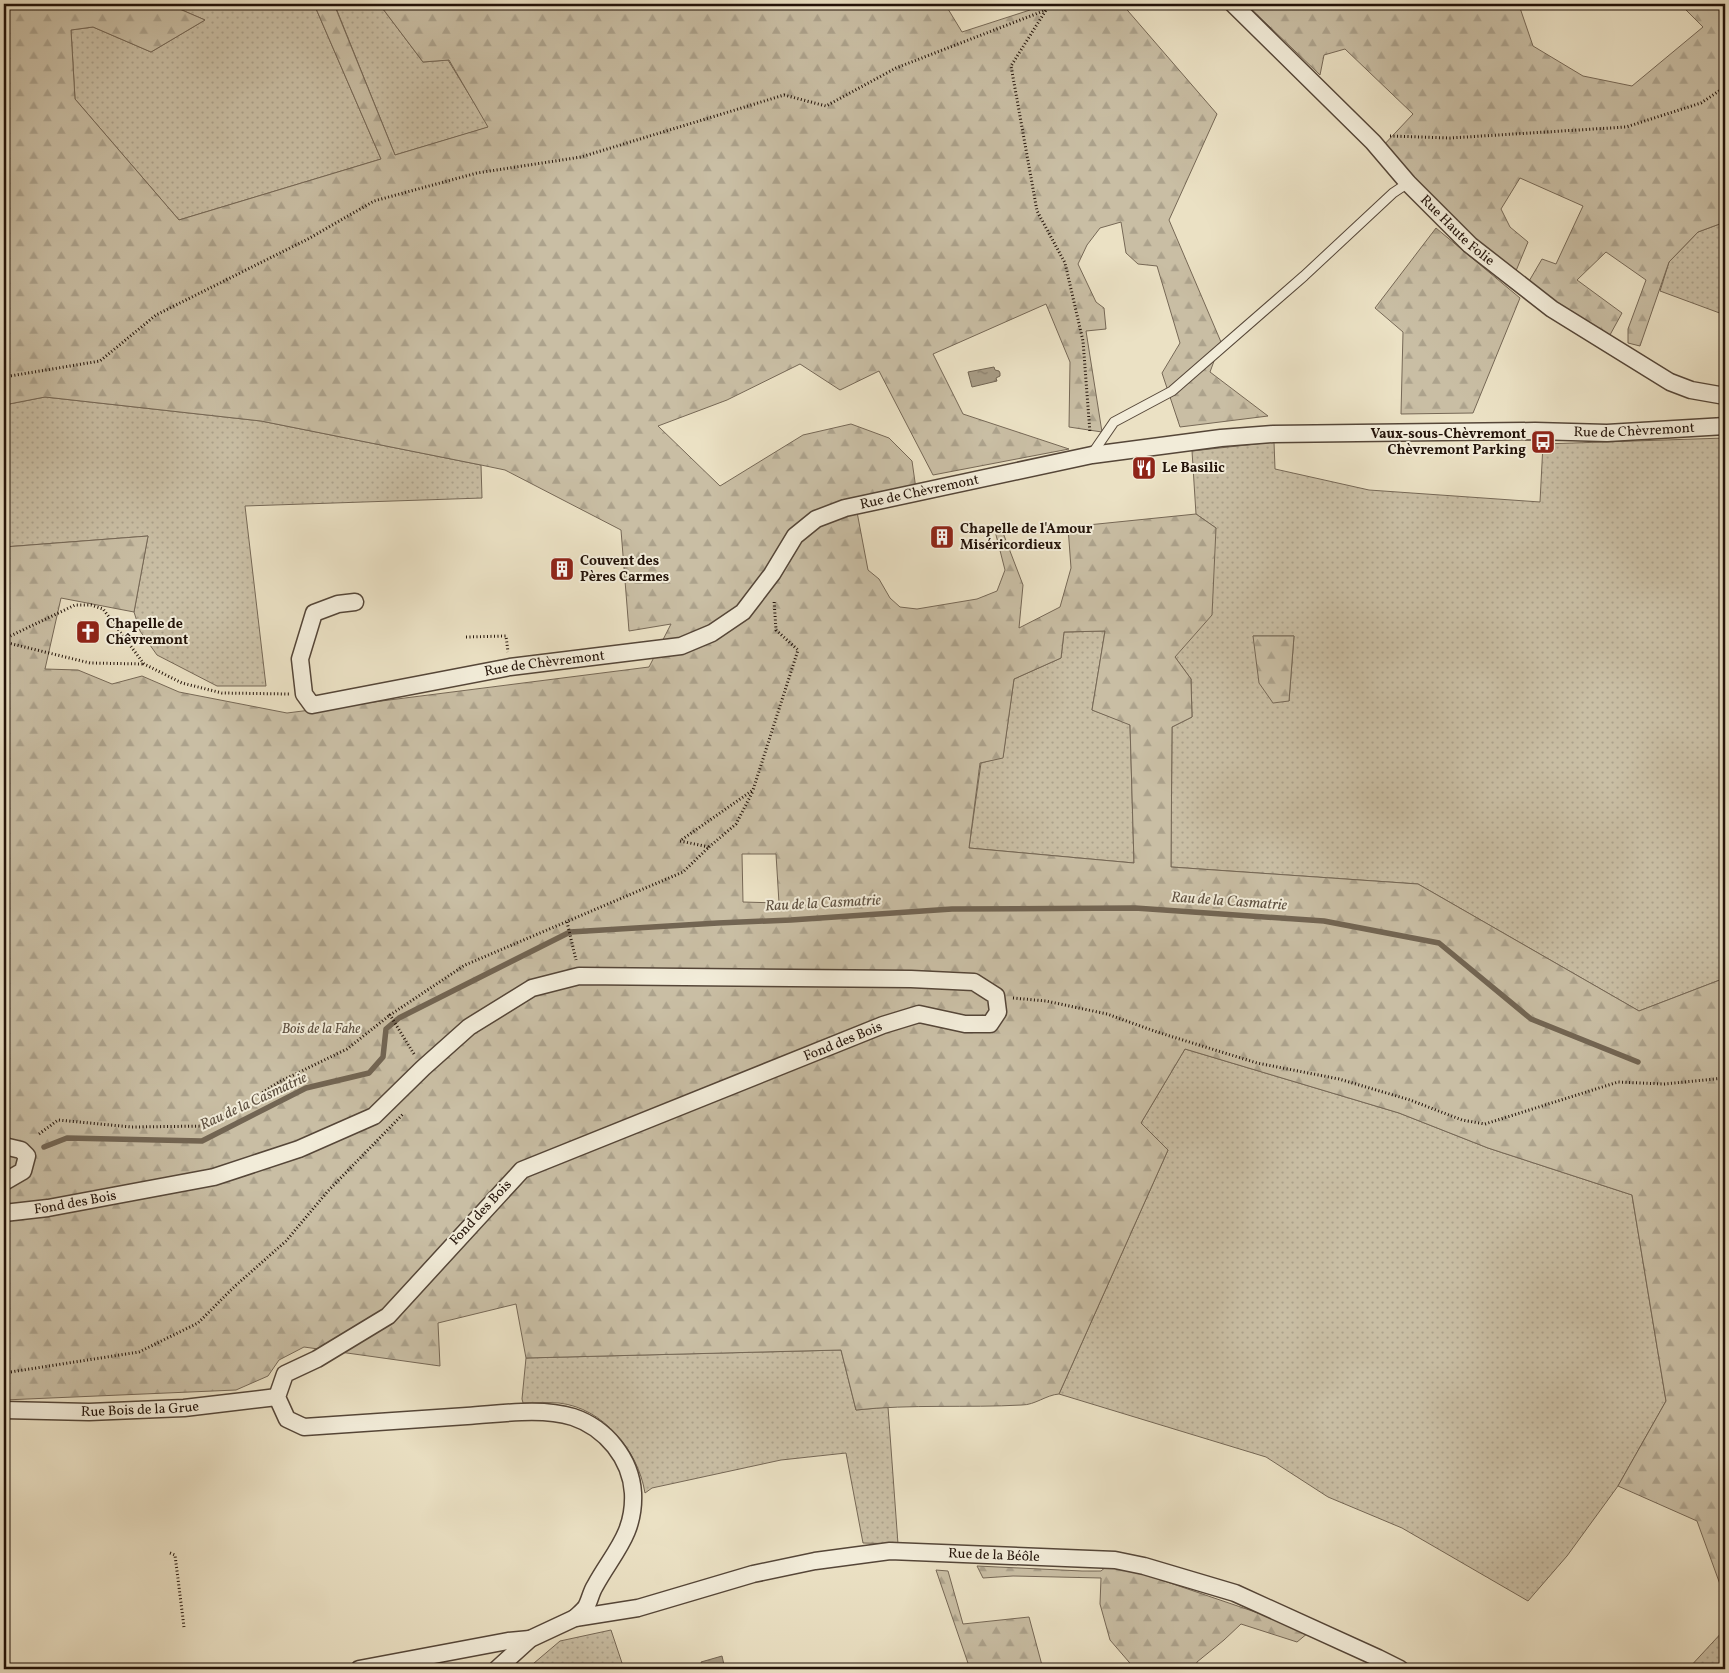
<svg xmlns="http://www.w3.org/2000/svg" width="1729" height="1673" font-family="Vollkorn,serif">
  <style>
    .grass { fill: url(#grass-dots); stroke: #766856; fill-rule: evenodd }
    .forest { fill: url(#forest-firs); stroke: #766856; fill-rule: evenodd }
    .water { fill: url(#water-ripples); stroke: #726553 }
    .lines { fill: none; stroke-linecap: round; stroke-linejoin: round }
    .stream { stroke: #726553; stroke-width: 5.5 }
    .service-casing { stroke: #554638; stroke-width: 11 }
    .minor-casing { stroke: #554638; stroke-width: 19 }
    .path { stroke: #231309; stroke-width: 3; stroke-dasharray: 1 2.5; stroke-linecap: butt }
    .service { stroke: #f2ecd9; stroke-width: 9 }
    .minor { stroke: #f2ecd9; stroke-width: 16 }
    .labels { text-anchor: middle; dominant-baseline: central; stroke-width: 4; stroke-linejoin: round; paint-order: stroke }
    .street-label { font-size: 14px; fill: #231309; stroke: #f2ecd9 }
    .poi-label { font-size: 14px; font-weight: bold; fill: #231309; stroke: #f2ecd9; text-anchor: start }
    .park-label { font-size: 14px; font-style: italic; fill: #5d4f3f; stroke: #f2ecd9 }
    .water-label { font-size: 15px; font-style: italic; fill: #5e5040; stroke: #f2ecd9 }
  </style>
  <defs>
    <pattern id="grass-dots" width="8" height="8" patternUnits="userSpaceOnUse" patternTransform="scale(1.25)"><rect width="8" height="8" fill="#c9bea4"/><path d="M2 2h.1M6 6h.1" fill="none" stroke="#aca28c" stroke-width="1.8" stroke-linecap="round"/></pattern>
    <pattern id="forest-firs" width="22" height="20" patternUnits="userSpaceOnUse" patternTransform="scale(1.25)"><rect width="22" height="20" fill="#c9bea4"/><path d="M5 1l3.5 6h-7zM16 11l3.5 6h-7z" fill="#aca28c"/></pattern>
    <pattern id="water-ripples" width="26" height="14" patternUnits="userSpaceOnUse" patternTransform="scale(1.25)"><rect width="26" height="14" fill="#a79b84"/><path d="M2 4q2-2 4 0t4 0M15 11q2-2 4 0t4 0" fill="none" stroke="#887d6a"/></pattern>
  </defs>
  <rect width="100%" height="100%" fill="#ebe1c4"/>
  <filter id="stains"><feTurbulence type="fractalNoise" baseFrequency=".004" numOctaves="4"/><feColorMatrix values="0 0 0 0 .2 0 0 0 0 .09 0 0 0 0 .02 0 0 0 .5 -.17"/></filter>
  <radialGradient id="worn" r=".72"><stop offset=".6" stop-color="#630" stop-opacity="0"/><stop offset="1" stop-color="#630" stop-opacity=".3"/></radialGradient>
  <!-- grass -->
  <path class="grass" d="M168,4H314L381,159L179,220L75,99L71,30L93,27L151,52L205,20Z
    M380,5L423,62L448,60L489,127L395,155L336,8Z
    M1725,222V315L1660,291L1669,262L1698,232Z
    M45,397L261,421L481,465L482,498L245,506L266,686H217L157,655L140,631L134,612L148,536L4,547V405Z
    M1725,438V978L1639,1011L1418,884L1171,867L1172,727L1192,717L1191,679L1175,657L1216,528L1196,514L1192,451L1274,442L1275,469L1369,490L1540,502L1543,444ZM1253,636H1294L1289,701Z
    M1105,631L1092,710L1130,724L1134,863L969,848L981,763L1003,757L1014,679L1061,658L1064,632Z
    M1185,1049L1399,1113L1488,1148L1632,1195L1666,1401L1618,1486L1567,1556L1528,1601L1402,1528L1328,1497L1266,1457L1059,1394L1168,1150L1141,1123Z
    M841,1350L856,1410L888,1407L898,1544L863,1543L846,1453L781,1460L652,1488L645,1493C638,1450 603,1408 559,1403C547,1402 535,1403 523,1403L522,1399L526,1358Z
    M1725,1629V1669H1688Z
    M611,1630L624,1669H527L560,1641Z"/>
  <!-- forest -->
  <path class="forest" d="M4,4H168L205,20L151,52L93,27L71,30L75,99L179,220L381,159L314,4H945L962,32L1030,10L1039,4H1122L1217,114L1169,220L1221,342L1210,372L1268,416L1180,427L1162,373L1180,343L1157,266L1138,264L1126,253L1121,222L1100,228L1087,245L1078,264L1096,302L1104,308L1106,329L1086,331L1102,432L1069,427L1070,362L1046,304L933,354L963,414L1069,449L933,475L879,371L840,390L800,364L727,400L658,426L720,486L803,435L851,424L889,438L912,461L917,496L857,512L868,570L879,579L890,598L900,607L917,609L977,599L997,591L1005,570L995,531L1000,525L1023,585L1019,628L1060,607L1071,568L1068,527L1196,514L1216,528L1212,615L1175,657L1191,679L1192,717L1172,727L1171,867L1418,884L1639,1011L1725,978V1598L1697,1521L1618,1486L1666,1401L1632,1195L1488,1148L1399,1113L1185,1049L1141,1123L1168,1150L1059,1394C1046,1395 1035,1405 1022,1405C967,1408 911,1404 856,1410L841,1350L526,1358L516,1304L438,1323L440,1366L304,1347L279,1360L268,1376L236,1390L4,1400V547L148,536L134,612L61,598L45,669L78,670L112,684L142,676L179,692L287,713L649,667L671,624L629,631L621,530L505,470L481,465L261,421L45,397L4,405ZM380,5L423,62L449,60L488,127L395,155L336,9ZM1105,631L1092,710L1130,725L1134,863L969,848L980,763L1003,758L1014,679L1061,658L1064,632ZM742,854H776L779,903L743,902Z
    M1246,4H1511L1519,5L1533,46L1583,76L1632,86L1703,27L1680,4H1725V222L1698,232L1669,262L1640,346L1628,343V329L1646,280L1606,252L1577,280L1622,313L1605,344L1525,288L1542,259L1556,264L1583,206L1520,178L1501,209L1510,227L1528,242L1513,278L1381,148L1413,114L1345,49L1324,55L1320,75Z
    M1436,228L1520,298L1473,413L1401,414L1403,332L1375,308Z
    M1253,636H1294L1289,701L1273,703L1259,683Z
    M977,1566L1082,1571H1101L1107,1566L1129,1569L1264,1615L1308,1633L1297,1642L1241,1624L1224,1640L1197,1662L1195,1669H1135L1110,1640L1100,1604L1101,1578L1013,1576L983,1578Z
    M936,1570L948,1571L963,1624L1029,1617L1043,1669H970Z"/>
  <!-- water -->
  <path class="water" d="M994,367L995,370L999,371L1000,373V376L996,378L997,381L972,387L968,372Z
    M722,1656L725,1669H703L701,1662Z"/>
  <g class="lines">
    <!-- stream -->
    <path class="stream" d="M44,1147L67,1138L202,1141L306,1088L369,1073L383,1057L386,1029L399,1018L570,932L718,923L791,920L952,909L1135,908L1324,921L1439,943L1531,1019L1638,1062"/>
    <defs>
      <path id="service" d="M1092,454L1114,422L1172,391L1304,276L1393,193L1408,183"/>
      <g id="minor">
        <path id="s1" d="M1233,4L1373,142L1408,183L1470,245L1552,309L1670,382L1691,390L1725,396"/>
        <path id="s2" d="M355,602L338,604L314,613L300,659L304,694L312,705L510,667L681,646L712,633L743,612L772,574L795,536L816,519L845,508L1092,455L1221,438L1273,434L1535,431L1607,433L1725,426"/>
        <path d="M4,1146L21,1150L27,1156L23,1171L4,1182"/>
        <path id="s3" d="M4,1213L48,1208L214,1177L299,1149L374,1116L423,1068L469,1027L532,988L579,976L911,979L974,982L996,996L998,1012L990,1024H965L919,1014L883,1025L522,1170L388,1316L317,1359L285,1374L277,1397L287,1419L304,1427C358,1423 413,1420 467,1416C500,1414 541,1407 573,1417C606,1428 631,1459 633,1493C635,1534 613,1553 595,1586C591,1592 590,1600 586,1607C583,1611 579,1614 575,1618"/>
        <path id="s4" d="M4,1410L89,1412L184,1408L277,1397"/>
        <path d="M359,1669L508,1641L530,1639"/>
        <path id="s5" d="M497,1669L530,1639L575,1618L638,1608L753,1574L815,1561L890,1551L1115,1560L1144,1566L1235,1593L1378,1658L1400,1669"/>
      </g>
    </defs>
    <!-- service casing -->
    <use href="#service" class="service-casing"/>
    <!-- minor casing -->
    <use href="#minor" class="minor-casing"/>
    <!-- path -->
    <path class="path" d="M1048,4L1046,10L1011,66L1037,211L1065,263L1083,341L1090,433
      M1390,136L1450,138L1626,127L1701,103L1725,87
      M4,377L100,361L156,315L308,239L374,201L477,173L581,157L784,95L826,106L896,68L1046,10
      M466,637L506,636L508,652
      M4,639L75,605H91L103,609L144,664L182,683L222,693L289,694
      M4,642L90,663L143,664
      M709,847L736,824L753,791
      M567,922L576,960
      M1013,998L1046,1001L1107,1014L1157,1032L1257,1063L1339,1079L1410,1100L1462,1120L1485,1124L1618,1082L1664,1084L1725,1078
      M414,1054L390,1015L465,965L683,872L709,847L680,841L753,790L798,650L776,630L774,600
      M39,1134L58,1120L131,1127L209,1126L279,1082L347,1049L390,1015
      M4,1373L139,1352L198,1323L234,1287L286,1241L328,1191L404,1113
      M170,1553L175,1555L184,1627"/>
    <!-- service -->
    <use href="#service" class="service"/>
    <!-- minor -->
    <use href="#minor" class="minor"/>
  </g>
  <!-- icons -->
  <defs>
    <symbol id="bus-square" viewBox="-11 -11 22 22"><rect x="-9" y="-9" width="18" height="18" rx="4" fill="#8f2418" stroke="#f2ecd9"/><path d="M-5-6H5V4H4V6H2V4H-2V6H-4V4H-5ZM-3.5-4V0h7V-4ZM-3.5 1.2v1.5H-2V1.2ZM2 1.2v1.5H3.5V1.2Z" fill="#fff"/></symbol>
    <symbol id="restaurant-square" viewBox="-11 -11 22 22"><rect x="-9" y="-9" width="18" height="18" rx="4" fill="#8f2418" stroke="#f2ecd9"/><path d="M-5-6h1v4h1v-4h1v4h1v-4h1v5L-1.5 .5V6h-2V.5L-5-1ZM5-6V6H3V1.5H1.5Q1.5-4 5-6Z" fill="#fff"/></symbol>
    <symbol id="building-square" viewBox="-11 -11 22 22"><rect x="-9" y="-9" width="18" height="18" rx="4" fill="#8f2418" stroke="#f2ecd9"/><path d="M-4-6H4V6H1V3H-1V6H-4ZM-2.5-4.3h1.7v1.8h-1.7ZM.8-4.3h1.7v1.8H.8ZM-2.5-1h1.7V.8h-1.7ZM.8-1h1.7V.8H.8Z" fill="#fff"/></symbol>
    <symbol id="church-square" viewBox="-11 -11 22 22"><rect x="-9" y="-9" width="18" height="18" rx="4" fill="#8f2418" stroke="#f2ecd9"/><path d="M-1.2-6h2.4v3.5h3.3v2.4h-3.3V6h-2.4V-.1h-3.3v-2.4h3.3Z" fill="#fff"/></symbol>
  </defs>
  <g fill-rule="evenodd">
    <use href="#bus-square" x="1529" y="428" width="28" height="28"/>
    <use href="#restaurant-square" x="1130" y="454" width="28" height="28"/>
    <use href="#building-square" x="928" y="523" width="28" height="28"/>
    <use href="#building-square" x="548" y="555" width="28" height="28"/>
    <use href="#church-square" x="74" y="618" width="28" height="28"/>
  </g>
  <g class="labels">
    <!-- street labels -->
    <g class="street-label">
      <text stroke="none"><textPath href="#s1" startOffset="319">Rue Haute Folie</textPath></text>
      <text stroke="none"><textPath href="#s2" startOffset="1531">Rue de Chèvremont</textPath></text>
      <text stroke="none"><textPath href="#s2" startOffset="811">Rue de Chèvremont</textPath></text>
      <text stroke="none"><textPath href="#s2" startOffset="376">Rue de Chèvremont</textPath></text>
      <text transform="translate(843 1042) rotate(-22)">Fond des Bois</text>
      <text stroke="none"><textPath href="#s3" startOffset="72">Fond des Bois</textPath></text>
      <text transform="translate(481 1213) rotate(-47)">Fond des Bois</text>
      <text stroke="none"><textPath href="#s4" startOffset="136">Rue Bois de la Grue</textPath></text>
      <text stroke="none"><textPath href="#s5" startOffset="521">Rue de la Béôle</textPath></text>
    </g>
    <!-- poi labels -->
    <g class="poi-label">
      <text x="1526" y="434" text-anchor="end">Vaux-sous-Chèvremont<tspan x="1526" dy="16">Chèvremont Parking</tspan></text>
      <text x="1162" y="468">Le Basilic</text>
      <text x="960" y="529">Chapelle de l'Amour<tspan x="960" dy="16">Miséricordieux</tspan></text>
      <text x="580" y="561">Couvent des<tspan x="580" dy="16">Pères Carmes</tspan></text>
      <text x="106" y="624">Chapelle de<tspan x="106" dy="16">Chêvremont</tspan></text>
    </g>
    <!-- park labels -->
    <g class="park-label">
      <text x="321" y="1029">Bois de la Fahe</text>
    </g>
    <!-- water labels -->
    <g class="water-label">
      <text transform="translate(1229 902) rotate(4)">Rau de la Casmatrie</text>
      <text transform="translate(823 904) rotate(-3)">Rau de la Casmatrie</text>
      <text transform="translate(254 1102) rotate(-25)">Rau de la Casmatrie</text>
    </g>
  </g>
  <!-- margin -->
  <rect width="1729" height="1673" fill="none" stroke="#ebe1c4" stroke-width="20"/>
  <rect x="5" y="5" width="1719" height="1663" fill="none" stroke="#231309" stroke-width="2.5"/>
  <rect x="10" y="10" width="1709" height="1653" fill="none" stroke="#231309"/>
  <rect width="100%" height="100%" filter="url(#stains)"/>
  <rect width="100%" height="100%" fill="url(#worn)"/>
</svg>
